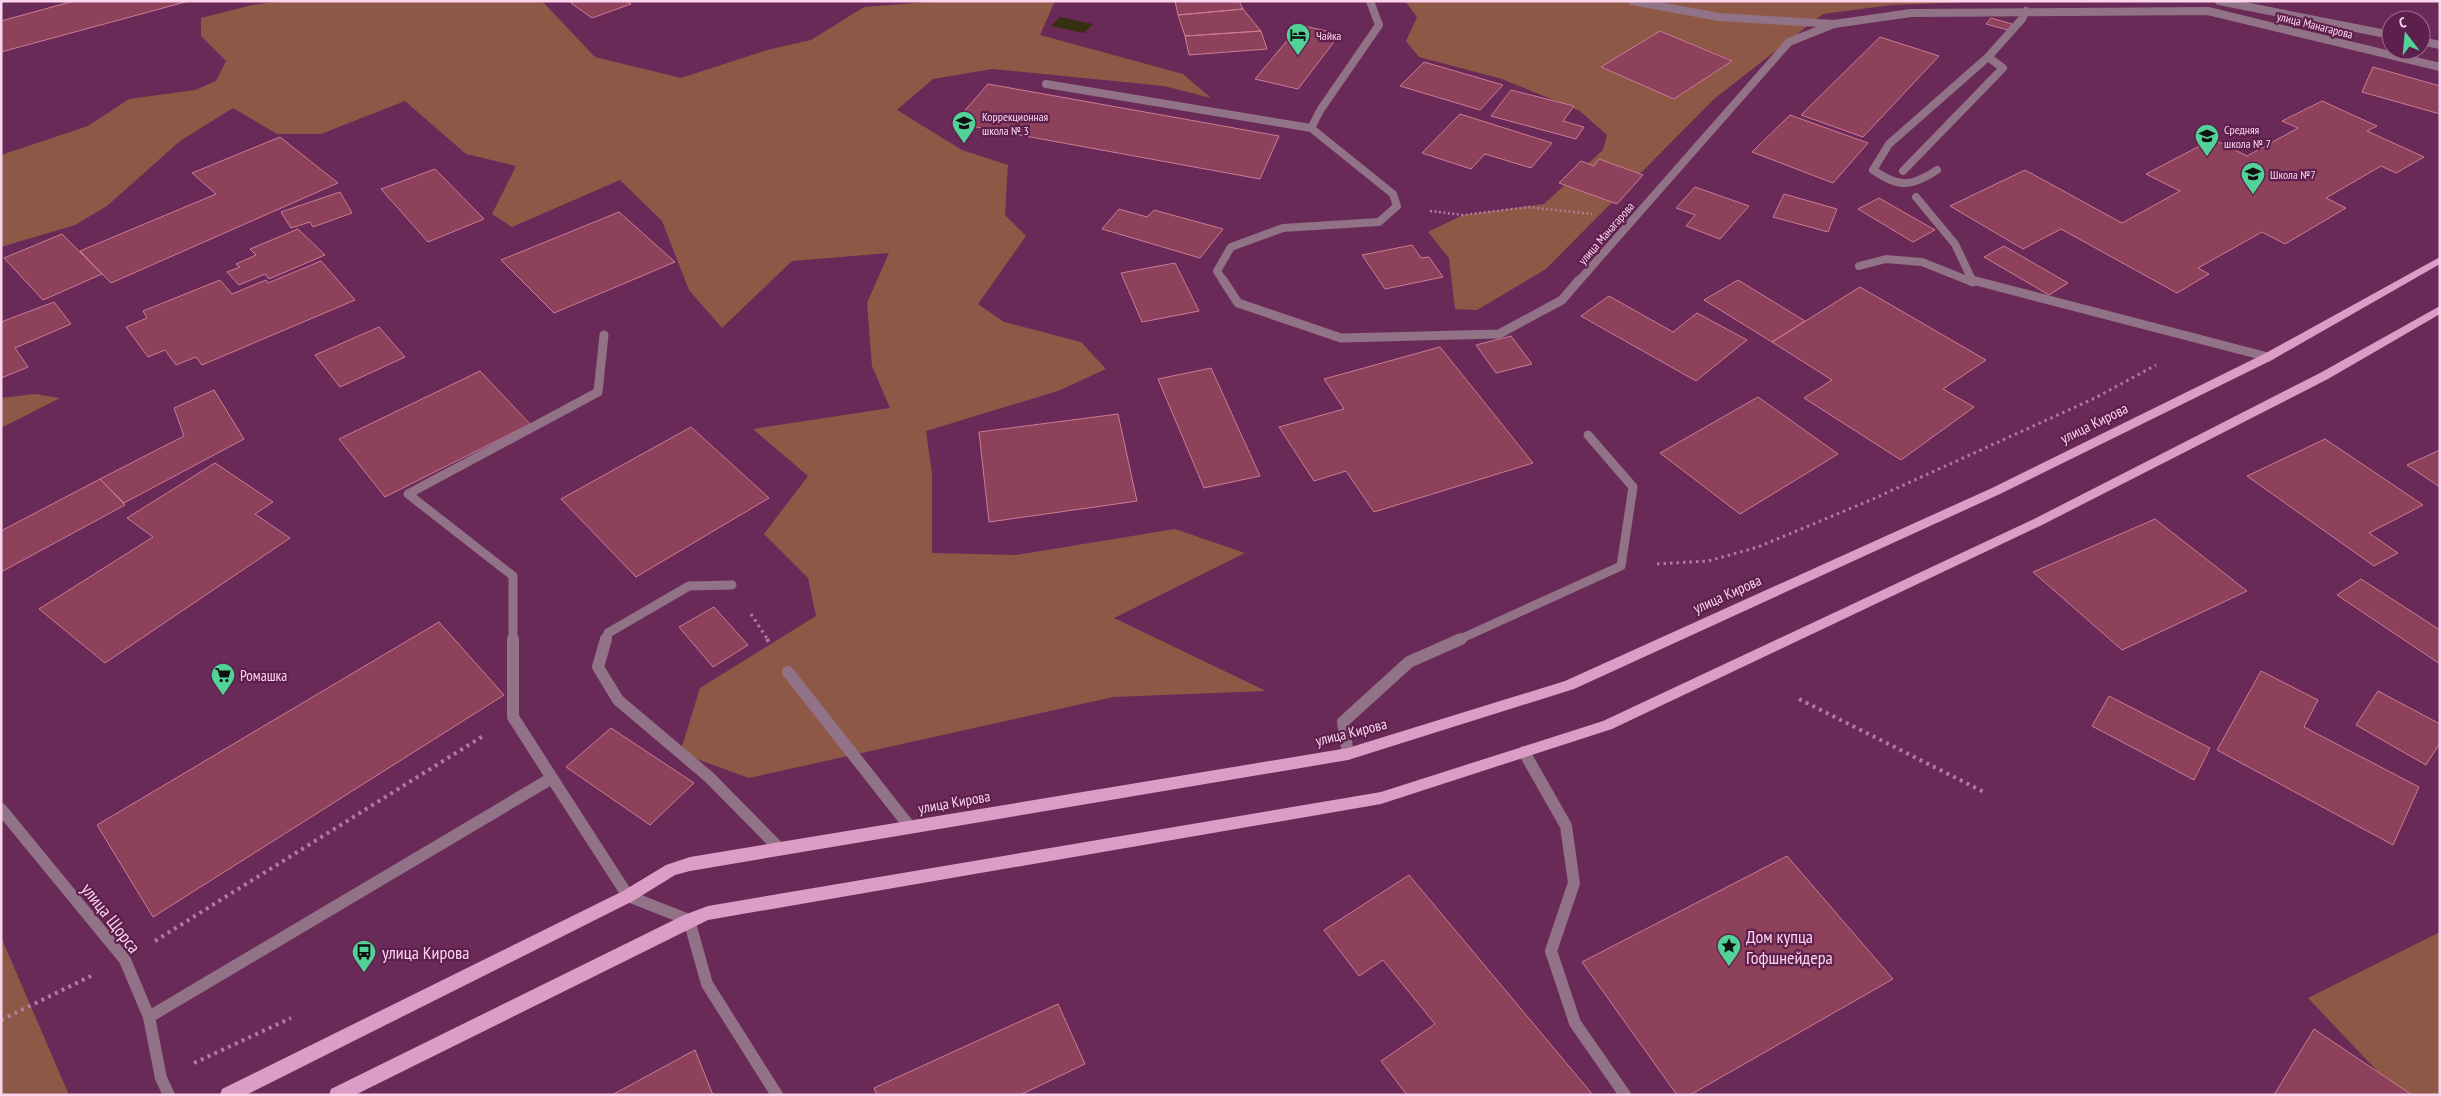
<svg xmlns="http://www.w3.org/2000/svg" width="2441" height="1096" font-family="'PT Sans Narrow',sans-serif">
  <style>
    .green { fill: #8d5946; fill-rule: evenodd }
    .water { fill: #353011 }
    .building { fill: #8d415b; stroke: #ce7b95 }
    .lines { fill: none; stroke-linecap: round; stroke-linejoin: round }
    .path-far2 { stroke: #af7c9f; stroke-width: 2.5; stroke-dasharray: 2 2.5; stroke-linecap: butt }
    .path-far1 { stroke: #af7c9f; stroke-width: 3; stroke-dasharray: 2.5 4; stroke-linecap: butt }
    .path { stroke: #af7c9f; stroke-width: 4; stroke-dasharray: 3 4.5; stroke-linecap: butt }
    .service-far2 { stroke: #917286; stroke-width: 8 }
    .service-far1 { stroke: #917286; stroke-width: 9 }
    .service { stroke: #917286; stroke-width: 12 }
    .pedestrian { stroke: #917286; stroke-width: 12 }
    .minor-far2 { stroke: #917286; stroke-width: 8 }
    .minor-far1 { stroke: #917286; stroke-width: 9 }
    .minor { stroke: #917286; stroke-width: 12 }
    .primary { fill: #db9cc5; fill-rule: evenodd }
    .labels { text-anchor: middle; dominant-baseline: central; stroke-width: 4.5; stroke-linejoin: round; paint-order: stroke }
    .far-street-label { font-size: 12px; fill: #fcd5ed; stroke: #5d1f4c }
    .far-poi-label { font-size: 12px; fill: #fcd5ed; stroke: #5d1f4c; text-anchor: start }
    .street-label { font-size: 15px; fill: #fcd5ed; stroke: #5d1f4c }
    .poi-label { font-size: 15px; fill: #fcd5ed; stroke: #5d1f4c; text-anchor: start }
    .near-street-label { font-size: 18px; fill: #fcd5ed; stroke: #5d1f4c }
    .near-poi-label { font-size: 18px; fill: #fcd5ed; stroke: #5d1f4c; text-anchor: start }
  </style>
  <rect width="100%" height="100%" fill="#692a57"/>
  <!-- green -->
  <path class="green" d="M282,1H542L595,57L681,78L767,50L811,40L864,7L943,1H1055L1040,35L1183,74L1211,98L1164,86L992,69L933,79L897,110L962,150L1008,165L1005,215L1026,236L978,304L1004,322L1081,342L1106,369L1058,391L926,431L932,474V553L1016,555L1175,529L1245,553L1114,618L1266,691L1113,697L749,778L680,753L700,688L816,616L808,578L764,534L808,476L753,429L890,408L872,366L867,303L889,253L792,261L722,328L689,290L662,221L620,180L512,227L492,214L516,166L466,154L405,101L321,134H277L233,108L180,141L107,206L75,225L1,247V155L88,126L129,99L195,90L216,81L226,61L201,36V18L252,5Z
    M1405,1H1993L1892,5L1823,14L1714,99L1546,269L1477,310L1455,309L1449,258L1428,232L1463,215L1544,204L1603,150L1607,135L1580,111L1502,79L1419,57L1406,41L1417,17ZM1660,31L1731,60V61L1674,99L1602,67Z
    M35,394L60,398L1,428V398Z
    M2440,932V1095H2400L2308,998Z
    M1,937L69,1095H1Z"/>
  <!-- water -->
  <path class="water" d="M1060,17L1093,24L1084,33L1051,26Z"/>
  <!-- building -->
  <path class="building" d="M74,1H189L1,52V21Z
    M574,1H626L631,4L592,18L571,3Z
    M1175,1H1239L1243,9L1178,15Z
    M1243,9L1261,31L1185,36L1178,15Z
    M1991,18L2012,24L2008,30L1986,24Z
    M1300,25L1340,34L1298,89L1255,79Z
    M1261,31L1267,49L1189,55L1185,36Z
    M1660,31L1732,61L1674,99L1601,67Z
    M1880,37L1939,56L1863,137L1801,115Z
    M1424,62L1503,85L1480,110L1400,86Z
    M2373,67L2440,86V114L2362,92Z
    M988,84L1279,136L1260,179L954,123Z
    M1511,90L1574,106L1563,121L1584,127L1576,139L1491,116Z
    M2322,101L2377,126L2367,131L2424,157L2396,173L2381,166L2326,198L2346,208L2285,244L2262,232L2198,268L2209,274L2177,293L2061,229L2023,249L1950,206L2025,170L2122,223L2180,191L2146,174L2213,139L2247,156L2298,128L2282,121Z
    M1460,114L1552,143L1531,168L1485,154L1471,169L1422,153Z
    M1790,115L1868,143L1833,183L1752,152Z
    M280,137L338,183L111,283L80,251L216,194L192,173Z
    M1599,159L1643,175L1617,204L1559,183L1581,161L1594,166Z
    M435,169L484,219L428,242L381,189Z
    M1695,187L1749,206L1720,239L1686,226L1695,215L1676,208Z
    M340,192L352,213L313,227L310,222L291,228L281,212Z
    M1784,194L1837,209L1828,232L1773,217Z
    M1879,198L1935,230L1913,242L1858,209Z
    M1119,209L1147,217L1154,210L1223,229L1200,258L1102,229Z
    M619,212L675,262L554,313L501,260Z
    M298,229L325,255L269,279L265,274L239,285L227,272L240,267L236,264L256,255L250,249Z
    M62,234L102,274L43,300L4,258Z
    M1412,245L1421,258L1429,257L1443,277L1385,289L1362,255Z
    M2004,246L2068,283L2049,295L1984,257Z
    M321,261L355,300L202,365L196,357L176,365L165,350L148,357L126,327L147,318L143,311L220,280L232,294L266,280L268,283Z
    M1175,263L1199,311L1142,322L1121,273Z
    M1738,280L1805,321L1772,342L1704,300Z
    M1860,287L1986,360L1943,389L1974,407L1901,460L1804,398L1832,380L1772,342Z
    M1609,296L1673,332L1697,313L1747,340L1696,381L1581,316Z
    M54,302L71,324L15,348L28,367L1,378V322Z
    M379,327L405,357L340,387L315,355Z
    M1511,336L1532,364L1496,373L1476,345Z
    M1440,347L1533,463L1374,512L1346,471L1314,481L1279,427L1344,409L1324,379Z
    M1211,368L1260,476L1204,488L1158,379Z
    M480,371L530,424L385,497L339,439Z
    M214,390L244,439L124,503L100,479L184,436L174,408Z
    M1758,397L1838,454L1740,514L1660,453Z
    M1118,414L1137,501L989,522L979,432Z
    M691,427L769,498L636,577L561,499Z
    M2325,439L2423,505L2369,533L2398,553L2374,566L2247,476Z
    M2440,450V487L2407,465Z
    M215,463L273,502L255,514L290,538L105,663L39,609L153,537L127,518Z
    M100,479L125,505L1,572V531Z
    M2155,519L2247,591L2122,650L2033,572Z
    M2361,579L2440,630V664L2337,595Z
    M714,607L748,645L713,667L679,627Z
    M439,622L504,695L153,917L97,825Z
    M2261,671L2318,700L2304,727L2419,787L2393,845L2217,750Z
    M2378,691L2440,724V743L2426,765L2356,725Z
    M2109,696L2210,748L2194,780L2092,726Z
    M611,728L694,783L650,825L566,767Z
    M1787,856L1893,979L1690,1095H1677L1582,962Z
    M1409,875L1593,1095H1407L1381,1061L1435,1024L1383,960L1359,976L1324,930Z
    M1058,1004L1085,1064L1020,1095H877L874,1088Z
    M2314,1029L2412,1095H2274Z
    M695,1050L713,1095H612Z"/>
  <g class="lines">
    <!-- path-far2 -->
    <path class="path-far2" d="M1430,211L1463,215L1529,207L1592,214"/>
    <!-- path-far1 -->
    <path class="path-far1" d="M1657,564L1708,561L1758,547L1873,499L2095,398L2156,365
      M751,614L768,640"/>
    <!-- path -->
    <path class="path" d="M767,639L769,642
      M1799,699L1984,792
      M155,941L483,736
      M1,1020L91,976
      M194,1063L291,1018"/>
    <!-- service-far2 -->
    <path class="service-far2" d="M1632,1L1719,17L1834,24
      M1046,84L1311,128
      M1937,170C1911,187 1899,188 1873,170L1889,144L1988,57L2022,19L2026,11
      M1903,171L2003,68L1988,57
      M1916,197L1955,244L1973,282
      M1859,266L1886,259L1922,262L1972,282"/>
    <!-- service-far1 -->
    <path class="service-far1" d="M1969,280L1973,282
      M1972,280L2268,357
      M513,640V576L408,494L598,392L604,335
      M606,640L608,633L689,586L732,585
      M1458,640L1621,566L1633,487L1588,435"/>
    <!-- service -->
    <path class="service" d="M513,639V717L552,778
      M606,639L598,667L618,700L709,777L780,849
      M788,672L910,827
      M1524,752L1566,826L1574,883L1551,951L1575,1023L1625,1095
      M1348,754L1343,722L1409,662L1461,639
      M149,1017L552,778L628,896L689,920"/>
    <!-- pedestrian -->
    <path class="pedestrian" d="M689,920L707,984L777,1095"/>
    <!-- minor-far2 -->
    <path class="minor-far2" d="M2219,1L2391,35
      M2421,41L2440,45
      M1224,282L1217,271L1231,247L1283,228L1379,222L1397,206L1393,194L1311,128L1321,109L1379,25L1370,1
      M1578,282L1789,42L1834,24L1911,13L2208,11L2440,67"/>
    <!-- minor-far1 -->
    <path class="minor-far1" d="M1223,280L1238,303L1341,338L1499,334L1562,300L1579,280"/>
    <!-- minor -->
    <path class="minor" d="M1,809L125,960L149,1017L161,1078L169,1095"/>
    <!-- primary -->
    <path class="primary" d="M2440,257V264L2272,360L2000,494L1574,689L1348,760L690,871L675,875L633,901L246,1095H220L222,1089L623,891L666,865L690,857L1348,748L1565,681L1992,488L2264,354Z
      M2440,306V314L2328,379L2042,525L1612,729L1381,804L708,920L355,1095H329L331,1089L684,915L708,906L1381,792L1603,721L2034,519L2320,373Z"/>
  </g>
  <!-- icons -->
  <defs>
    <symbol id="hotel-pin" viewBox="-11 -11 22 30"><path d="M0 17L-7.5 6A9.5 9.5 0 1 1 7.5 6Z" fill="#51d397" stroke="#5d1f4c"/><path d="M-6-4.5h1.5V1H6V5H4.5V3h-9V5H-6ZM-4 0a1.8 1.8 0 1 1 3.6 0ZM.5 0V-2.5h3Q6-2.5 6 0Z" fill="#111"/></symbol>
    <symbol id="school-pin" viewBox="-11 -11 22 30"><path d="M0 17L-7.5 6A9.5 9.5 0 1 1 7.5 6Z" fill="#51d397" stroke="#5d1f4c"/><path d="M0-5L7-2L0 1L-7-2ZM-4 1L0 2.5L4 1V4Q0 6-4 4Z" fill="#111"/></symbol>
    <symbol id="supermarket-pin" viewBox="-11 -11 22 30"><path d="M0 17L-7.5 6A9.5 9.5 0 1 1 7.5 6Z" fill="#51d397" stroke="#5d1f4c"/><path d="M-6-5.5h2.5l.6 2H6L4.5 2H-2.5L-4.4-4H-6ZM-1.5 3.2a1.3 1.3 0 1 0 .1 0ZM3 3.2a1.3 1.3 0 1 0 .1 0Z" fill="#111"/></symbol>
    <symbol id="sight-pin" viewBox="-11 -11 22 30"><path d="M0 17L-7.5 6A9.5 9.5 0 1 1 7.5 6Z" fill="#51d397" stroke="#5d1f4c"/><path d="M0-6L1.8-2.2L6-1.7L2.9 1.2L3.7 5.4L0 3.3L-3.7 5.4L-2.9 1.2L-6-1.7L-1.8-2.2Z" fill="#111"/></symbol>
    <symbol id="bus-pin" viewBox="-11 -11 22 30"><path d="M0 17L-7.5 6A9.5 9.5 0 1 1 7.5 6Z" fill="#51d397" stroke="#5d1f4c"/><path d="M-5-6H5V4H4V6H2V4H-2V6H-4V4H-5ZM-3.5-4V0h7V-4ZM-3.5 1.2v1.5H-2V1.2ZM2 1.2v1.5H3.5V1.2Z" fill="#111"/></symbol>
  </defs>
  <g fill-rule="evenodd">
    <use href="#hotel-pin" x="1284" y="21" width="28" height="38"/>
    <use href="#school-pin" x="950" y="109" width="28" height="38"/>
    <use href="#school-pin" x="2193" y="122" width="28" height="38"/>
    <use href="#school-pin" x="2239" y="160" width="28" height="38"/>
    <use href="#supermarket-pin" x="209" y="661" width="28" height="38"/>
    <use href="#sight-pin" x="1715" y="932" width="28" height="38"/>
    <use href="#bus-pin" x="350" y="938" width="28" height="38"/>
  </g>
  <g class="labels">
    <!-- far-street labels -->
    <g class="far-street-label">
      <text transform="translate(2315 25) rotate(14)">улица Манагарова</text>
      <text transform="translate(1606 233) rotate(-49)">улица Манагарова</text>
    </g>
    <!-- far-poi labels -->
    <g class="far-poi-label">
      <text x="1316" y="35">Чайка</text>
      <text x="982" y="116">Коррекционная<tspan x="982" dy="14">школа № 3</tspan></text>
      <text x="2224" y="129">Средняя<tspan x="2224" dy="14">школа № 7</tspan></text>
      <text x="2270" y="174">Школа №7</text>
    </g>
    <!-- street labels -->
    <g class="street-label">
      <text transform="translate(2094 423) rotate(-26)">улица Кирова</text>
      <text transform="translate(1727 594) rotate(-24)">улица Кирова</text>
      <text transform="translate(1351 732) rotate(-14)">улица Кирова</text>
      <text transform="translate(954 802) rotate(-10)">улица Кирова</text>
    </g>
    <!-- poi labels -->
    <g class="poi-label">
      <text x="240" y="675">Ромашка</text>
    </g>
    <!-- near-street labels -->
    <g class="near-street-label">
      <text transform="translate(111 918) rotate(52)">улица Щорса</text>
    </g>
    <!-- near-poi labels -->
    <g class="near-poi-label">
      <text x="1746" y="936">Дом купца<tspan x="1746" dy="21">Гофшнейдера</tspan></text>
      <text x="382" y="952">улица Кирова</text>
    </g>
  </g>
  <!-- border -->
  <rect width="2441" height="1096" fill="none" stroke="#fcd5ed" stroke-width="5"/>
  <!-- north arrow -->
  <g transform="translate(2406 35) rotate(344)"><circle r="24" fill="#5d1f4c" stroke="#9d688c"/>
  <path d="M0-4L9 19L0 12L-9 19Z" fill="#51d397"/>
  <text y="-8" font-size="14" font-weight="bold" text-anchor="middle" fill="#fcd5ed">С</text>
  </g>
</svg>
